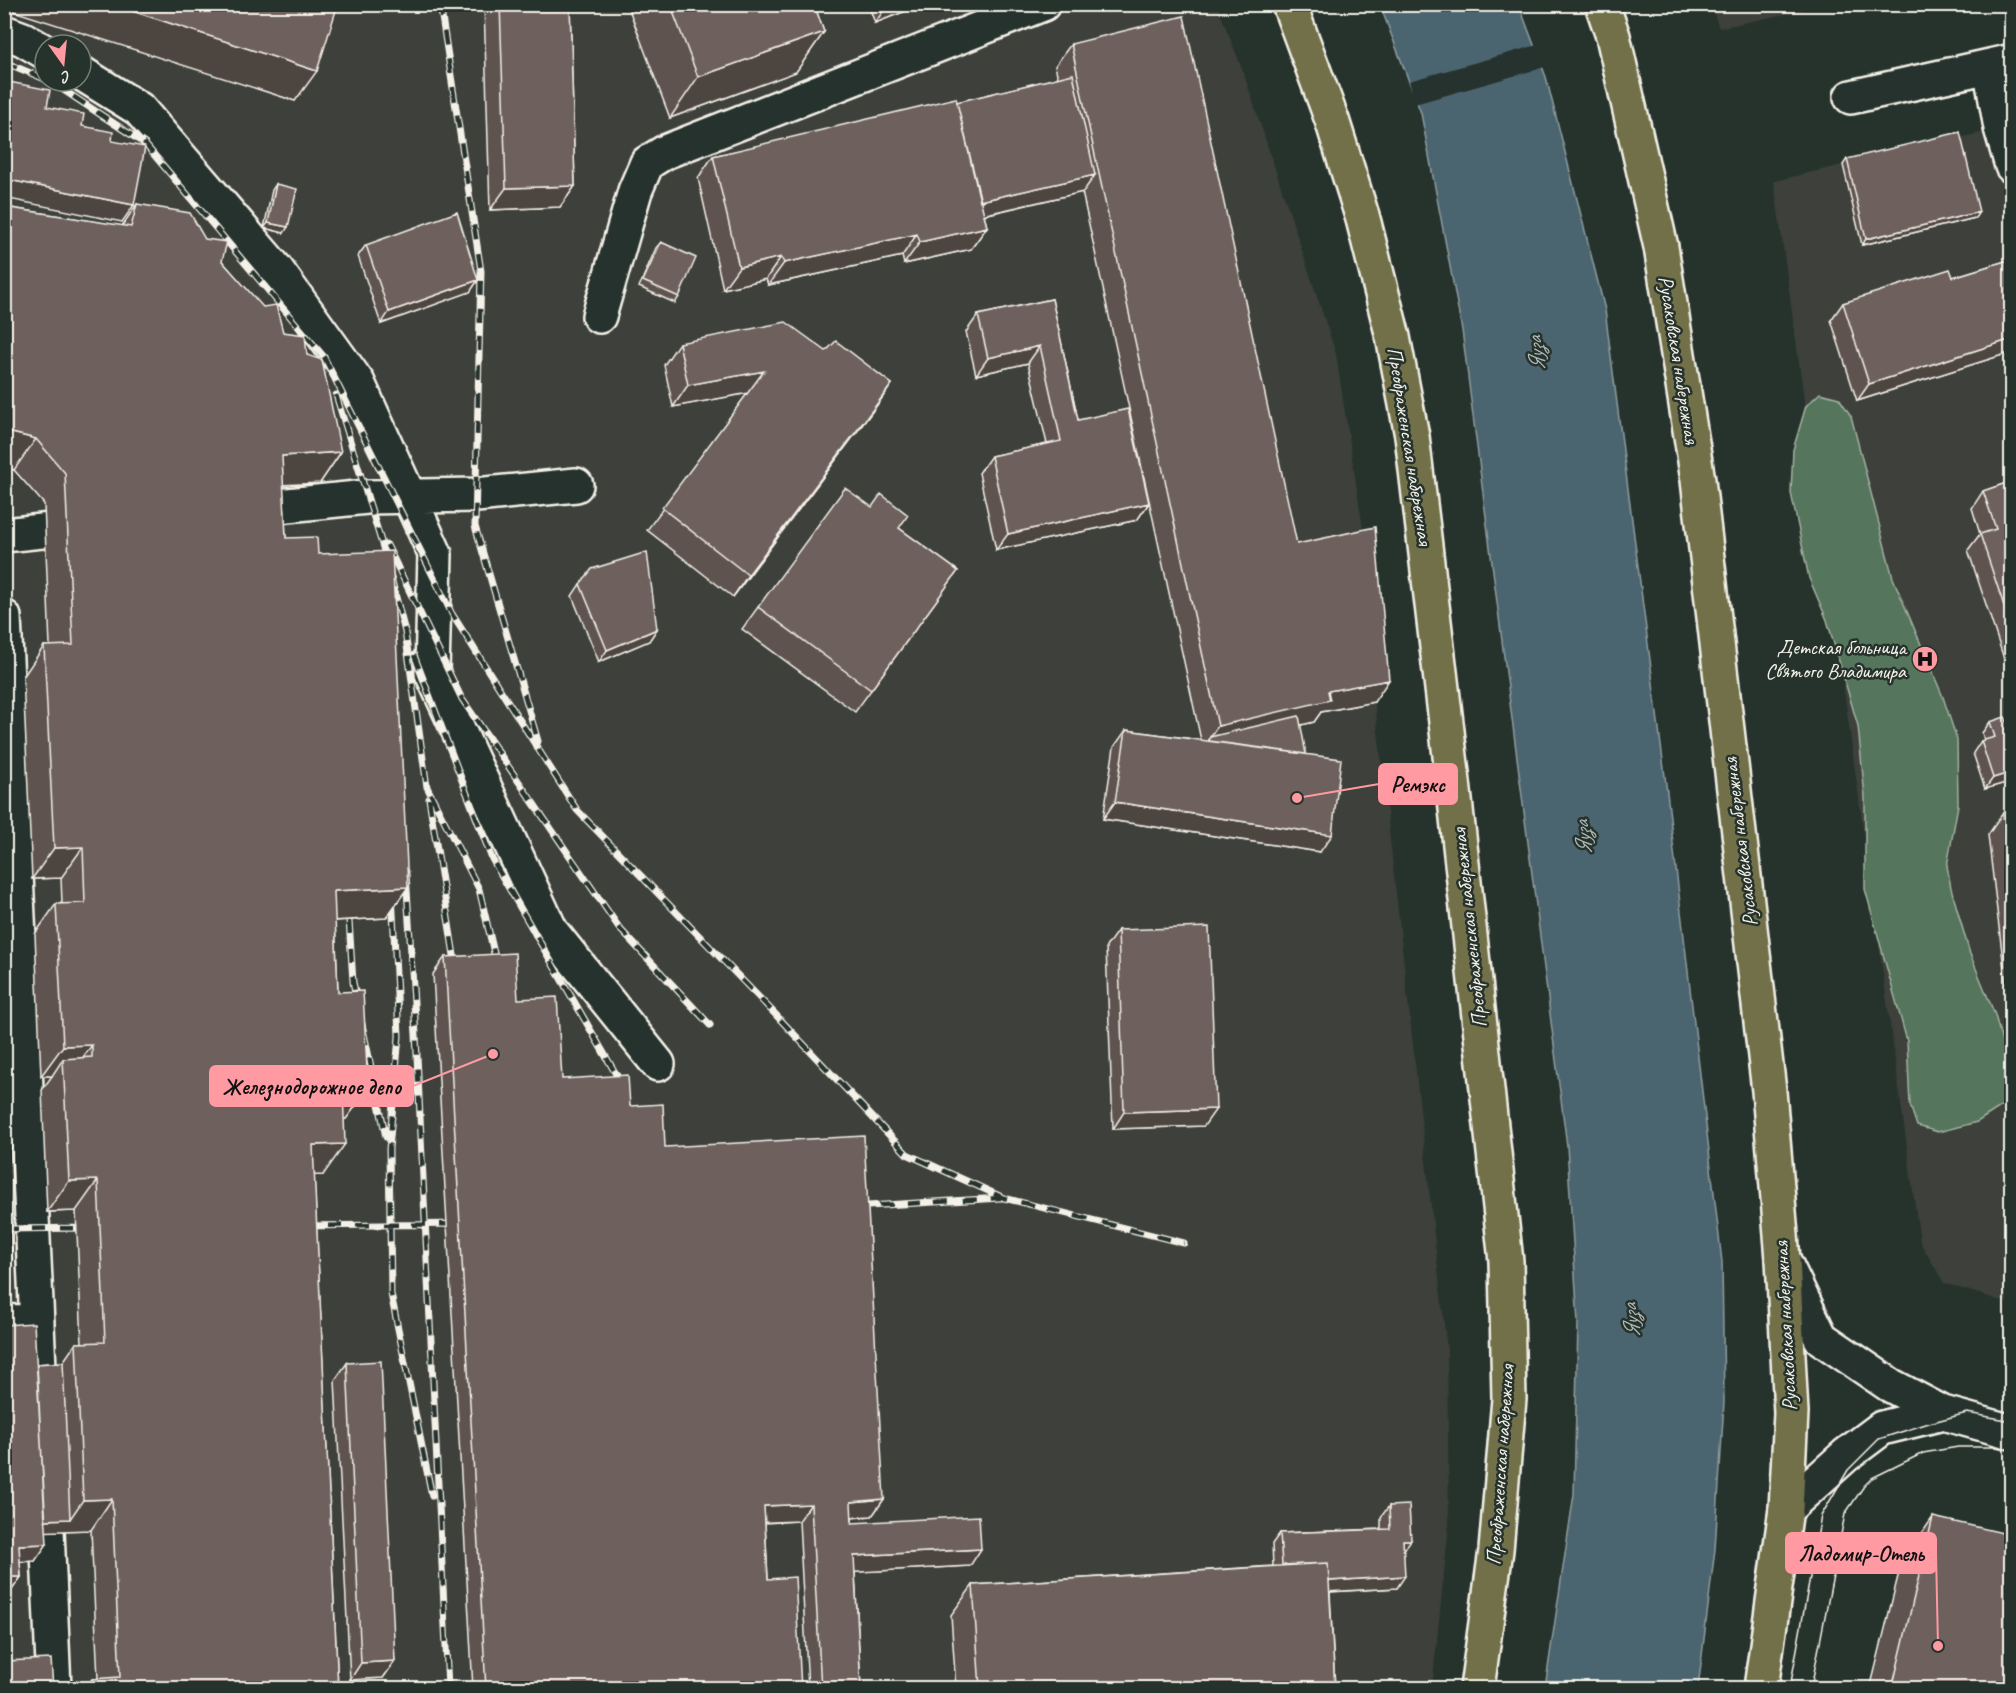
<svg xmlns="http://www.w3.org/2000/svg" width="2016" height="1693" font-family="Caveat,sans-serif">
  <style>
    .built { fill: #3c413b; fill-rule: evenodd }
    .green { fill: #54745d; stroke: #a4b2a2; stroke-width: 1.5 }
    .water { fill: #4b6570; stroke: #8f9da0; stroke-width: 1.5 }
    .pier { fill: #26332d }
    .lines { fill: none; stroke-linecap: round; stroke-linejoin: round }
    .minor-casing { stroke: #f4f1e8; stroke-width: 38 }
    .major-casing { stroke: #f4f1e8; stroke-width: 38 }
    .minor { stroke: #26332d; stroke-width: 33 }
    .major { stroke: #71704a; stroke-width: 33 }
    .tram { stroke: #f4f1e8; stroke-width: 1.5 }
    .rail-casing { stroke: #f4f1e8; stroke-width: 7 }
    .rail { stroke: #26332d; stroke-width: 4.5; stroke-dasharray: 14; stroke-linecap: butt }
    .wall { fill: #5f5350; stroke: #f4f1e8; stroke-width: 1.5 }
    .shaded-wall { fill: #4d4441; stroke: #f4f1e8; stroke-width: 1.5 }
    .building { fill: #6e615d; stroke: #f4f1e8; stroke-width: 1.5 }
    .labels { text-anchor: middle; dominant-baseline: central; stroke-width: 5; stroke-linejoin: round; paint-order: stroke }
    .street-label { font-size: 21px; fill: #f4f1e8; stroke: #26332d }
    .poi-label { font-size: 21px; fill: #f4f1e8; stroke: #26332d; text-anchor: end }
    .water-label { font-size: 22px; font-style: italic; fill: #b0b9b8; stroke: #26332d }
    .leader { fill: none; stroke: #ff9aa2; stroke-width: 2 }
    .callout-dot { fill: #ff9aa2; stroke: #26332d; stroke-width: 2 }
    .callout { fill: #ff9aa2; stroke: #ff9aa2; stroke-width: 2 }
    .callout-label { font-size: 22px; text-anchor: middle; font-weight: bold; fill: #111 }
  </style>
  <rect width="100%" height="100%" fill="#26332d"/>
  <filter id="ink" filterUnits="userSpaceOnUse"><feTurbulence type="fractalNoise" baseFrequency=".0167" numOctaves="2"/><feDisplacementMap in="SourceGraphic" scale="12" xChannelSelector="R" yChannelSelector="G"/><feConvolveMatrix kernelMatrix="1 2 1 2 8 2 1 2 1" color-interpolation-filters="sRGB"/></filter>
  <g filter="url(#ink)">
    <!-- built -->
    <path class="built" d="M1711,4H1829V5L1719,28Z
      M5,5H1217L1244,74L1336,354L1365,542L1375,705L1447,1350L1449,1524L1432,1688H5ZM45,45H81V81H45Z
      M2011,126V1304L1944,1283L1920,1242L1774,181Z"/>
    <!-- green -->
    <path class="green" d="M1820,393L1839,398L1851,416L1893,578L1943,697L1957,740L1958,805L1947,866L1951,888L1970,954L1995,1015L2006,1057L2010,1082L2005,1104L1977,1122L1938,1132L1917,1126L1910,1105L1907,1041L1865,889V797L1858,726L1827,620L1809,578L1791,493L1793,450L1806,406Z"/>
    <!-- water -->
    <path class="water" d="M1380,5H1519L1546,77L1605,310L1667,792L1722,1262L1724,1402L1715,1549L1698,1688H1545L1574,1494L1578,1323L1567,1146L1462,330L1421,113Z"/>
    <!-- pier -->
    <path class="pier" d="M1537,45L1545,67L1415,104L1409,81Z"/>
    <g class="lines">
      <defs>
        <path id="minor" d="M4,32L23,39L45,52
          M1990,66L2001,128L2012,166
          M81,73L139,109L276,269L358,383L435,554L432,673L551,931L658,1064
          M1851,97L2012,61
          M599,316L635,191L647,163L665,152L1043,4
          M239,510L367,497L476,495L576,485
          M4,535L89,526
          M4,617L41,1410
          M1783,1259L1821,1338L1890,1385L1943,1413L2012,1432
          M4,1322L37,1321
          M45,1485L54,1688
          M1786,1509L1846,1455L1882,1428L1943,1413"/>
        <path id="major" d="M1289,4L1332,120L1363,219L1393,337L1412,436L1452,773L1506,1261L1509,1399L1496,1550L1477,1688
          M1602,4L1613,36L1661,247L1698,480L1769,1091L1783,1259L1791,1413L1786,1509L1761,1688"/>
      </defs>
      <!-- minor casing -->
      <use href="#minor" class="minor-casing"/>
      <!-- major casing -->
      <use href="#major" class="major-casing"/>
      <!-- minor -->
      <use href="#minor" class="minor"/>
      <!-- major -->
      <use href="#major" class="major"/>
      <!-- tram -->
      <path class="tram" d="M1790,1688L1821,1516L1848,1470L1879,1439L1929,1423L1967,1413L2012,1421
        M1811,1688L1845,1514L1864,1486L1872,1478L1923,1453L1958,1447H1996L2012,1451"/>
      <defs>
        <path id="rail" d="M440,4L481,271L475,526L538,741
          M4,62L45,79
          M50,81L145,144L324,357L452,614L577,810L776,1015L907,1154L1004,1198L1184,1243
          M336,395L385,554L386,567
          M387,545L462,699L620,929L710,1025
          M390,574L405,632L427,787L479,889L498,970
          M414,655L492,859L620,1081
          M429,799L457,974
          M406,873L416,1035L448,1688
          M392,892L399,1036L389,1149L391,1294L432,1496
          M349,920L353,982L386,1137
          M851,1207L1001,1198
          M300,1226L465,1224
          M4,1229L93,1228"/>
      </defs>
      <!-- rail casing -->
      <use href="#rail" class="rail-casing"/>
      <!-- rail -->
      <use href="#rail" class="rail"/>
    </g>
    <!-- wall -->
    <path class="wall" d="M484,4H570L575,186L560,207L490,210Z
      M627,4H814L824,32L796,72L670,118Z
      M868,4H924L875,23Z
      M1071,44L1297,544L1374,702L1321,712L1314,722L1300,725L1320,852L1103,819L1114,747L1126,730L1201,740L1082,192L984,215L987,227L971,249L904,264L902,256L768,285L766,279L723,289L698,178L713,156L957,102L1058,78L1055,66Z
      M1847,159L1975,218L1862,245L1843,165Z
      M276,184L284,233L264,228L272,190Z
      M137,204L205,239L222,261L283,332L307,355L341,452L320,483L283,485L286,538L318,554L408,887L386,918L335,921L338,992L368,1089L346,1119H344L323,1175H314L338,1689H85L92,1679H98L91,1530L46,1531L35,1561L20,1562L21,1577L9,1594L37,1364L63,1362L76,1343H82L76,1211L47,1212L42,1090L52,1076H41L35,934L56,904L62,903L61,878L32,879L23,677L44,646H50L44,504L14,470L4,467V207L122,226Z
      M661,242L679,297L675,303L639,287L656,248Z
      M366,245L478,280L470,292L381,324L358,256Z
      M2012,259V352L1857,401L1831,320L1843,303L1953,277Z
      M1052,299L1078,420L1149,503L1137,520L996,550L979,473L991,456L1047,444L1028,363L976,375L966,332L978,315Z
      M679,343L826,351L892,384L877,405L733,597L647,530L748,393L673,407L664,365Z
      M2012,481V683L1968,550L1980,534L1972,508L1983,491Z
      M899,528L958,571L855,712L742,629L758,607Z
      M580,584L657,629L649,641L599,662L572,596Z
      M1990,722L2012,736V781L1985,789L1973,753L1981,741L1984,740L1982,733Z
      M2012,812V1036L1988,835L2003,813Z
      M1118,930L1204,1126L1113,1129L1106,947Z
      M445,957L518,999L562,1079L630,1106L665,1147L884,1499L872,1516L852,1518V1523L970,1566L855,1572L861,1689H808L799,1521L765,1523L768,1579L801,1689H473L433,974Z
      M347,1363L395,1661L383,1678L350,1680L335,1380Z
      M1389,1506L1404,1550L1397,1588L1330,1592L1335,1689H956L951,1615L973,1585L1273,1566L1272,1544L1280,1533L1381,1529V1517Z
      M1933,1517L2003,1683L2002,1689H1870L1901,1564Z"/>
    <!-- shaded-wall -->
    <path class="shaded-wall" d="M4,4H111L317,71L295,101L4,8Z
      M888,4H924L875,23Z
      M824,32L796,72L670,118L698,77Z
      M1095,175L1083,192L964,219L976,202Z
      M4,179L134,205L122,222L4,198Z
      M575,186L560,207L490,210L506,188Z
      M1979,212L1975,218L1862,245L1866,239Z
      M268,223L288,227L284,233L264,228Z
      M987,227L971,249L904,264L920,242Z
      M917,234L902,256L768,285L784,263Z
      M781,257L766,279L723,289L739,267Z
      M478,280L470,292L381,324L389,312Z
      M2012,339V352L1857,401L1869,384Z
      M1040,346L1028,363L976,375L988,358Z
      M764,371L749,393L673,407L688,385Z
      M892,384L877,405L733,597L748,575Z
      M4,431L36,439L14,470L4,467Z
      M341,452L320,483L261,486L282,456Z
      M1149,503L1137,520L996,550L1008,534Z
      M657,629L649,641L599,662L607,650Z
      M1389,680L1374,702L1321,712L1314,722L1207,747L1210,737L1218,726L1328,691Z
      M2012,772V781L1985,789L1993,778Z
      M1115,802L1332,835L1320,852L1103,819Z
      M83,847L61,878L32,879L54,848Z
      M408,887L386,918L312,922L334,891Z
      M92,1045L70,1075L63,1059L52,1076H41L63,1046Z
      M368,1089L346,1119L321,1121L343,1090Z
      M1216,1109L1204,1126L1113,1129L1124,1112Z
      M345,1144L323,1175L292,1176L313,1145Z
      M98,1180L76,1211L47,1212L69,1181Z
      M12,1259L4,1270V1260Z
      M112,1499L91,1530L33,1532L41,1520L70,1519L83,1500Z
      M884,1499L872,1516L839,1518L851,1502Z
      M811,1504L799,1521L752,1523L764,1506Z
      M1403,1540H1411L1403,1551Z
      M47,1544L35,1561L7,1562L19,1545Z
      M981,1549L970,1566L842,1573L854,1556Z
      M1405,1576L1397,1588L1307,1593L1315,1582Z
      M4,1577H21L9,1594H4Z
      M2012,1638V1685L1983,1679Z
      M395,1661L383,1678L350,1680L361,1663Z"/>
    <!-- building -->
    <path class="building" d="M111,4H338L317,71Z
      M500,4H570L575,186L506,188Z
      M670,4H814L824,32L698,77Z
      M1184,16L1297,544L1375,527L1389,680L1328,691L1330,700L1218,726L1071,44Z
      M1073,74L1095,175L980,201L957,102Z
      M4,81L50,90L47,107L84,114L82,126L113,132L112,141L145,147L134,205L4,179Z
      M956,98L987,227L920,242L917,234L784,263L781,257L739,267L713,156Z
      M1960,132L1979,212L1866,239L1847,159Z
      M276,184L297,189L288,227L268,223Z
      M137,204L190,213L205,239L227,242L222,261L263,307L276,305L283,332L305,335L307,355L322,360L341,452L282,456L286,538L317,537L318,554L392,551L408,887L334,891L338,992L363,991L368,1089L343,1090L345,1144L313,1145L338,1689H92V1679L120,1677L112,1499L83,1500L76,1343L105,1342L98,1180L69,1181L63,1059L92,1057V1045L63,1046L56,904L85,903L83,847L54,848L44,646L73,645L65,473L36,439L4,431V207L131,227Z
      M457,212L478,280L389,312L366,245Z
      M661,242L696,258L679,297L643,281Z
      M2012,259V339L1869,384L1843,303L1950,269L1953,277Z
      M1052,299L1078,420L1128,409L1149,503L1008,534L991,456L1061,441L1040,346L988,358L978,315Z
      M786,322L826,351L836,341L892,384L748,575L662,508L764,371L688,385L679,343Z
      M2012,481V630L1980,534L1996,529L1983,491Z
      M845,488L872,507L881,494L908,515L899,528L958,571L871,690L758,607Z
      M647,552L657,629L607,650L580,584L592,569Z
      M1299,716L1306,754L1209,741L1210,737Z
      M2005,717L2012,736V772L1993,778L1981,741L1995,737L1990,722Z
      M1126,730L1341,759L1332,835L1115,802Z
      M2012,812V882L2003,813Z
      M1209,927L1216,1109L1124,1112L1118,930Z
      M515,953L518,999L557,997L562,1079L628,1075L630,1106L663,1104L665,1147L864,1136L884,1499L851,1502L852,1523L979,1516L981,1549L854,1556L861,1689H821L811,1504L764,1506L768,1579L795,1577L801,1689H486L445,957Z
      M4,1100L12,1259L4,1260Z
      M34,1323L47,1544L19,1545L21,1577H4V1325Z
      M381,1361L395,1661L361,1663L347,1363Z
      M63,1362L70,1519L45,1520L37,1364Z
      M1409,1505L1411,1540H1403L1405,1576L1329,1581L1328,1563L1282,1565L1280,1533L1390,1529L1389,1506Z
      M1933,1517L2012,1535V1649L2002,1689H1892Z
      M1328,1563L1335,1689H980L973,1585Z
      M51,1659L53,1689H4V1661Z"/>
  </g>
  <!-- icons -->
  <defs>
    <symbol id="hospital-disc" viewBox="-11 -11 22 22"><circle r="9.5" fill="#ff9aa2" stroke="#26332d"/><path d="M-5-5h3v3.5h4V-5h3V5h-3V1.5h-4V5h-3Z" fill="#111"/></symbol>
  </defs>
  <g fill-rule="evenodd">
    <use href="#hospital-disc" x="1910" y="644" width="30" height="30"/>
  </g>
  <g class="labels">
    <!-- street labels -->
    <g class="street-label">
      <text transform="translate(1679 360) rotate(81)">Русаковская набережная</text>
      <text transform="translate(1410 446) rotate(81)">Преображенская набережная</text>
      <text transform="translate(1740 842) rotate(-97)">Русаковская набережная</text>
      <text transform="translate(1469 928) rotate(-96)">Преображенская набережная</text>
      <text transform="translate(1785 1326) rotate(-93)">Русаковская набережная</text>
      <text transform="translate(1500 1465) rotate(-86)">Преображенская набережная</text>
    </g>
    <!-- poi labels -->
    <g class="poi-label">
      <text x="1906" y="647">Детская больница<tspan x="1906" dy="24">Святого Владимира</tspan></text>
    </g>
    <!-- water labels -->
    <g class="water-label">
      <text transform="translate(1536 354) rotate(-97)">Яуза</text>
      <text transform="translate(1583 838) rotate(-96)">Яуза</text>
      <text transform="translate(1631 1321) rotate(-96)">Яуза</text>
    </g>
  </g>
  <!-- callouts -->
  <path class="leader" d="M1297 798L1379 784M493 1054L413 1086M1938 1646L1936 1553"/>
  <g class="callout-dot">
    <circle cx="1297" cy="798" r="6"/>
    <circle cx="493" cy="1054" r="6"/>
    <circle cx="1938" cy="1646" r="6"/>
  </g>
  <g class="callout">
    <rect x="1379" y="764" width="78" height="40" rx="6"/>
    <rect x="210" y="1066" width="203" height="40" rx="6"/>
    <rect x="1786" y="1533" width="150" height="40" rx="6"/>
  </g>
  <g class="callout-label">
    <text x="1418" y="792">Ремэкс</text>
    <text x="312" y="1094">Железнодорожное депо</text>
    <text x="1861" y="1561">Ладомир-Отель</text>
  </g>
  <!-- margin -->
  <rect width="2016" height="1693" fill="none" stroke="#26332d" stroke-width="24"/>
  <rect x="12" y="12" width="1992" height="1669" fill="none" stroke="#f4f1e8" stroke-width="2" filter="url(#ink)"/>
  <!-- north arrow -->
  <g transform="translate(63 63) rotate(165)"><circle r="28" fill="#26332d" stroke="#787f78" stroke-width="1.5"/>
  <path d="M0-4.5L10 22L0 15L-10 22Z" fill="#ff9aa2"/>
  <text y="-9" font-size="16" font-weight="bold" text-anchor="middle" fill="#f4f1e8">С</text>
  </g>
</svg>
